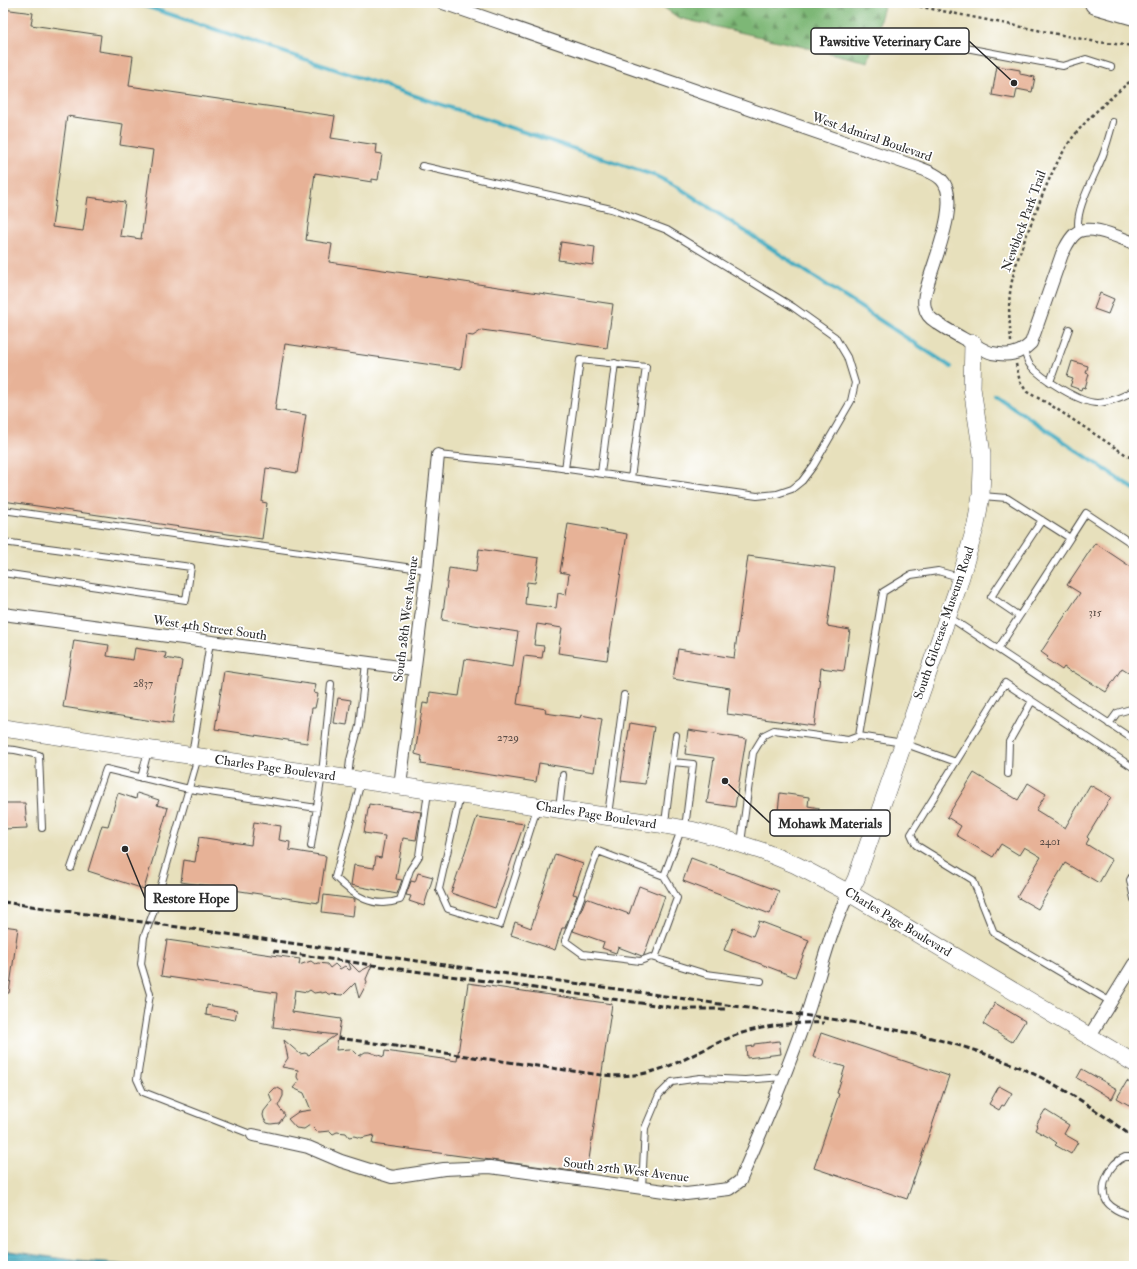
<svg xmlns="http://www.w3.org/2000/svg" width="1137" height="1269" font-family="'IM FELL Double Pica',serif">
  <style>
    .forest { fill: url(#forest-firs); stroke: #547150 }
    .water { fill: url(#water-rules); stroke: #366c76 }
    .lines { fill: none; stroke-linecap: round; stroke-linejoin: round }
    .stream { stroke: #42acc1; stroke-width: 4 }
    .building { fill: #e7b297; fill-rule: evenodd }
    .lane-casing { stroke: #474641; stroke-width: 8 }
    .street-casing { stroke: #474641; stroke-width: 14 }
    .secondary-casing { stroke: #474641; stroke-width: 18 }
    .highway-casing { stroke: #474641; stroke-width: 24 }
    .path { stroke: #474641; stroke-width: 2.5; stroke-dasharray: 3 3; stroke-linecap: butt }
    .lane { stroke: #fff; stroke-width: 6 }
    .street { stroke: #fff; stroke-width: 12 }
    .secondary { stroke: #fff; stroke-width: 17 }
    .highway { stroke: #fff; stroke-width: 22 }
    .rail { stroke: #2b2b2b; stroke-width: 3; stroke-dasharray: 6 3; stroke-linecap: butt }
    .labels { text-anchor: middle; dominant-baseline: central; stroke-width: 3.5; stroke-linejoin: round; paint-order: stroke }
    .number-label { font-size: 11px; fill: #5a4d46 }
    .street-label { font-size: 13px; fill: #2b2b2b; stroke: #fff }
    .leader { fill: none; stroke: #2b2b2b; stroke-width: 1.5 }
    .callout-dot { fill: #2b2b2b; stroke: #fff; stroke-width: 1.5 }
    .callout { fill: #fff; stroke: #2b2b2b; stroke-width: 1.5 }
    .callout-label { font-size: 14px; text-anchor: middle; font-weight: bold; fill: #2b2b2b }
  </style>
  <defs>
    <pattern id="forest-firs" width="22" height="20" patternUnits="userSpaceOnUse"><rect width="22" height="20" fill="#7db776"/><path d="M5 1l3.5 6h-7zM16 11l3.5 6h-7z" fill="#679561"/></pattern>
    <pattern id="water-rules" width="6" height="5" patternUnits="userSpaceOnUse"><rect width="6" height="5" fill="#42acc1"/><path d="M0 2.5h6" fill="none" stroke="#378c9d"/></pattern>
  </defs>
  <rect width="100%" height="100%" fill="#fff"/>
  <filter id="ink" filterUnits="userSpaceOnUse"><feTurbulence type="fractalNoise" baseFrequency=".025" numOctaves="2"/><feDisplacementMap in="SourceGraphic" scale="8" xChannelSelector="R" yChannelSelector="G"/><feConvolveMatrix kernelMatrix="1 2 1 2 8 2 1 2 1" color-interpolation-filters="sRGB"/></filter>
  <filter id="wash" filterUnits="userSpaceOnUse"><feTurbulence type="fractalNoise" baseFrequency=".012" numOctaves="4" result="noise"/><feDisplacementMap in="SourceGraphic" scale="16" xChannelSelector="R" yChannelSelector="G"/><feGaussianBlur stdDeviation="0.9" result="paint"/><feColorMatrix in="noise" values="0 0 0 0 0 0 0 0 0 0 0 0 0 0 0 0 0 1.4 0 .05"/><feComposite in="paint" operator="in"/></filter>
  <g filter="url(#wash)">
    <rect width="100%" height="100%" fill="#e7e0bc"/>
    <!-- forest -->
    <path class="forest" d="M657,3H885L868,62L679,18Z"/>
    <!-- water -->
    <path class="water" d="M3,1250L79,1261L143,1266H3Z"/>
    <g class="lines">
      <!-- stream -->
      <path class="stream" d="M136,3L656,176L678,187L951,367
        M995,395L1134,489"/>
    </g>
    <g id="blocks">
      <!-- building -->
      <path class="building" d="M3,9L33,13L31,25L101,35L99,51L133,56L129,86L335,116L331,138L377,145L376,153L382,154L378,180L372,179V182L315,173L306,240L332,244L329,262L613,304L607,348L482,330L473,336L466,335L461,369L285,344L275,410L306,415L297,473L266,468L262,502L267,503L262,539L3,501ZM67,116L123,124L120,145L153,150L141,239L120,236L125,202L88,197L83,231L52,227Z
        M997,66L1020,70V74L1035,77L1032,92L1017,89L1015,99L992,95Z
        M561,242L595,247L593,265L558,260Z
        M1100,293L1114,299L1108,314L1094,309Z
        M1072,361L1088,366L1086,373L1089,374L1085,388L1082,387L1081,390L1070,386L1073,379L1067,377Z
        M568,524L627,534L607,660L558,653L562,628L537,624L534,645L544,646L542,658L524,656L517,704L546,709L545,713L580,718L581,715L602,719L594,772L539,763L536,782L421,764L422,756L415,754L423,703L429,704L430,692L459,696L465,659L513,667L518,632L442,620L449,568L476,572L479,549L539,558L535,583L527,582L525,604L556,608L558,593L566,595L569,574L560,572Z
        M1095,543L1134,569V667L1130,673L1122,668L1106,692L1072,671L1071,672L1064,667L1062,670L1046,659L1048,657L1041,652L1080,593L1067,585Z
        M748,556L835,568L827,626L850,630L844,671L821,668L814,726L727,714L730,688L673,679L678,649L734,658Z
        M74,640L109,645L107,656L133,660L135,648L166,653L165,658L182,661L172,724L63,707Z
        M224,671L316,685L314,693L318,694L315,708H312L307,743L215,729Z
        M338,698L351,700L347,725L334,723Z
        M630,723L654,727L645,784L621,781Z
        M688,730L746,739L735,807L707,803L714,758L685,754Z
        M974,773L1018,800L1028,783L1046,794L1036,810L1065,828L1090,785L1111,797L1087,837L1089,839L1086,844L1112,860L1099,883L1065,863L1038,909L1017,897L1041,857L1024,847L1019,855L1001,844L993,857L956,835L961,826L947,817Z
        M118,793L136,799L137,793L159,800L157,805L168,808L144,889L88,871L102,825L108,826Z
        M780,793L809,797L808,806L819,808L816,825L777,820Z
        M3,803H25L27,828L3,829Z
        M369,804L421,812L416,840L403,838L396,879L402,880L397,894L351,885L354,865L374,868L376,857L381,858L385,836L364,833Z
        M477,817L524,824L495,908L451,893Z
        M254,822L281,826L279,840L290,842L289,850L326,856L319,903L181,882L184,860L195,862L199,837L251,845Z
        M555,854L583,864L573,894L577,895L565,928H562L555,950L511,935L515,922L531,928Z
        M691,858L779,891L770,914L683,881Z
        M418,873L433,877L424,906L409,901L411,896L406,895L411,881L415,882Z
        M639,886L665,896L644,955L642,956L618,947L616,953L602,948L604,942L573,931L586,898L629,914Z
        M324,895L355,899L353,916L322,912Z
        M759,921L809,940L795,977L724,950L733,928L753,936Z
        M3,926L18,928L9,993H3Z
        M167,940L300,959L299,965L311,961L315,964L318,963L327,964L330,968L335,964L340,969L345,966L349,970L351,969L348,961L359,972L372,965L366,979L367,983L359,998L355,983L343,995L328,994L326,992L322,993L320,992L314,993L310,990L307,992L295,990L292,1012L341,1019L336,1050L350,1049L353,1050L359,1056L365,1052H369L384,1057L385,1051L457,1061L468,983L612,1004L587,1173L372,1144L374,1135L361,1138L354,1136L349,1137L346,1133L337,1132L333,1134L330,1131L319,1132L316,1131L310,1125L304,1129L296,1128L288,1119L298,1112L311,1110L304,1093L293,1088L299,1081L297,1077L298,1070L282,1067L288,1058L284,1040L300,1054L305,1053L309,1055L315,1049L336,1035L273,1027L277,993L161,976Z
        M995,1003L1025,1021L1012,1042L983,1024Z
        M207,1005L237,1010L235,1020L206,1015Z
        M821,1033L949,1076L907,1199L814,1168L839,1094L837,1093L845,1067L813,1057Z
        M779,1041L781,1054L747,1058L746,1047L754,1046V1044Z
        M1082,1069L1117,1089L1112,1099L1077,1078Z
        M1127,1081L1134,1086V1108L1117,1098Z
        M999,1086L1012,1093L1004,1106L1002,1105L999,1110L989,1104Z
        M274,1088H278L283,1091V1096L278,1106L285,1115L279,1123L271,1124L267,1123L264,1119L263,1115L264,1111L272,1101L269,1093Z
        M1045,1110L1069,1125L1064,1134L1078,1142L1071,1154L1055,1145L1057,1143L1050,1138L1035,1130L1037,1126L1036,1125Z"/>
    </g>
  </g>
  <g filter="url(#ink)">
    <use href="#blocks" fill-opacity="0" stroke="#474641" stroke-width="1"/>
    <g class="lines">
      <defs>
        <path id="lane" d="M966,48L1063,66L1086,59L1111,67
          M422,166L611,209L667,230L793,307L835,337L847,357L855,383L851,401L814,465L802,481L792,489L777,494L757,496L547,466L438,455
          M1079,231C1073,211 1096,174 1103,155C1107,144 1110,133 1113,122
          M1024,351C1026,355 1027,361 1030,365C1041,378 1080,403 1097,403C1107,403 1126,396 1134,390
          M1050,382L1069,329
          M565,469L580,360L646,367L631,478
          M601,473L615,363
          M982,496L1007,498L1070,538L998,649
          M3,510L427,570
          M1070,538L1086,513L1134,545
          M3,542L191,567L186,600L3,573
          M1019,616L991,597L1042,520
          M949,617L1134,740
          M1109,724L1117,713L1134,708
          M3,749L15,750L39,755L42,828
          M192,755L210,642
          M198,757L153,913L144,937L141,964L150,994L137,1079L143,1092L253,1135
          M673,762L693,764L685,828
          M956,762L903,743L859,736L883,592L911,575L938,571L959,577
          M1008,774L1009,742L1032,701
          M348,777L350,760L359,726L366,663
          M141,778L148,751
          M361,782L335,877C354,896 373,909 400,900L410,870L419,856L428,792
          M460,796L439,889L448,909L500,925L537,808
          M559,809L563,775
          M608,815L624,695
          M665,823L676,735
          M681,830L664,876L598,851L565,941L583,954L640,961L651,957L706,974L761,981
          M741,843L753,753L764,735L774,730L848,740L859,736
          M311,846L322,774L331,684
          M71,868L106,769L189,789L317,808
          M1134,873L1130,880L1134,899
          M655,958L677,898L664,876
          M1111,1002L994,933L973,880L916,845L911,834L1005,683L1134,768
          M1134,1157C1131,1157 1127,1157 1125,1157C1109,1163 1098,1188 1107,1202C1113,1210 1125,1214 1134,1217
          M642,1188L645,1128L659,1095L672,1082L700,1078L745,1080L783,1077"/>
        <path id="street" d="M443,3L917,167C925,170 935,173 941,179C962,199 933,262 927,287C925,293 923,301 925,308C926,314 931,319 936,322C942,327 986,352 992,353C1008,356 1019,355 1031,343L1062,254C1066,247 1069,239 1075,234C1088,222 1120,238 1134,243
          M3,614L414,669
          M400,786L427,570L438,455
          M1089,1037L1134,964
          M253,1135L308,1147L341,1161L392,1177L444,1169L490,1167L686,1194L729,1189L740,1181C765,1123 790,1065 810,1005C822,967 831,928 849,893"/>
        <path id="secondary" d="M3,728L659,824L691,830L725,839L762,851L796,865L849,893L1134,1063
          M849,893L856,879L957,590L976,525L981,495L982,470V454L972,388L973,343"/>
        <path id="highway" d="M1096,3L1134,14"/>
      </defs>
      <!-- lane casing -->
      <use href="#lane" class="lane-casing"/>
      <!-- street casing -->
      <use href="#street" class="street-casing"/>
      <!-- secondary casing -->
      <use href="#secondary" class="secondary-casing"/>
      <!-- highway casing -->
      <use href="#highway" class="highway-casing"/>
      <!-- path -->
      <path class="path" d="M902,3L1097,42L1134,46
        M1011,342C1010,326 1008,309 1010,293C1013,269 1022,246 1031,224C1043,194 1054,163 1073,137C1090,115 1113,96 1134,78
        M1016,364L1020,382L1027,392L1049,404L1134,460"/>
      <!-- lane -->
      <use href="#lane" class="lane"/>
      <!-- street -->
      <use href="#street" class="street"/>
      <!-- secondary -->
      <use href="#secondary" class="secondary"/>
      <!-- highway -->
      <use href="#highway" class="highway"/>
      <!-- rail -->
      <path class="rail" d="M3,902C183,928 363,953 543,979C607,987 670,997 734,1006C837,1020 941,1029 1036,1075C1071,1092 1103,1115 1134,1138
        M273,951L683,1009H727
        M338,1038L601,1075C612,1076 623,1076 634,1075C673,1071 706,1045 742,1033C768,1025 797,1022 824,1023"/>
    </g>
  </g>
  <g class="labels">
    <!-- number labels -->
    <g class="number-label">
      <text x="1095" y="612">315</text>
      <text x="143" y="683">2837</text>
      <text x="508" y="737">2729</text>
      <text x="1050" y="841">2401</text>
    </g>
    <!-- street labels -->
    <g class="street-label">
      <text transform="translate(872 137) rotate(19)">West Admiral Boulevard</text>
      <text transform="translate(1024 221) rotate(-70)">Newblock Park Trail</text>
      <text transform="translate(406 619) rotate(-83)">South 28th West Avenue</text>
      <text transform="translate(944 623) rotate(-71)">South Gilcrease Museum Road</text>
      <text transform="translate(210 628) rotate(8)">West 4th Street South</text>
      <text transform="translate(275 768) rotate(8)">Charles Page Boulevard</text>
      <text transform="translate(596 815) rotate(9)">Charles Page Boulevard</text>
      <text transform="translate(898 922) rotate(31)">Charles Page Boulevard</text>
      <text transform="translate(626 1170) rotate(7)">South 25th West Avenue</text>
    </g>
  </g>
  <!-- callouts -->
  <path class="leader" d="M1014 83L969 41M725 781L770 823M125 849L145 898"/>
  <g class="callout-dot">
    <circle cx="1014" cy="83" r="4"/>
    <circle cx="725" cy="781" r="4"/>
    <circle cx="125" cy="849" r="4"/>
  </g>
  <g class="callout">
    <rect x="811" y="28" width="158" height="26" rx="4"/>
    <rect x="770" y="810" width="120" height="26" rx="4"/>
    <rect x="145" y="885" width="92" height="26" rx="4"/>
  </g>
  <g class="callout-label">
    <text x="890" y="46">Pawsitive Veterinary Care</text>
    <text x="830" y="828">Mohawk Materials</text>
    <text x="191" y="903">Restore Hope</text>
  </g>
  <!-- margin -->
  <rect width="1137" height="1269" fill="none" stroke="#fff" stroke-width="16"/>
</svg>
